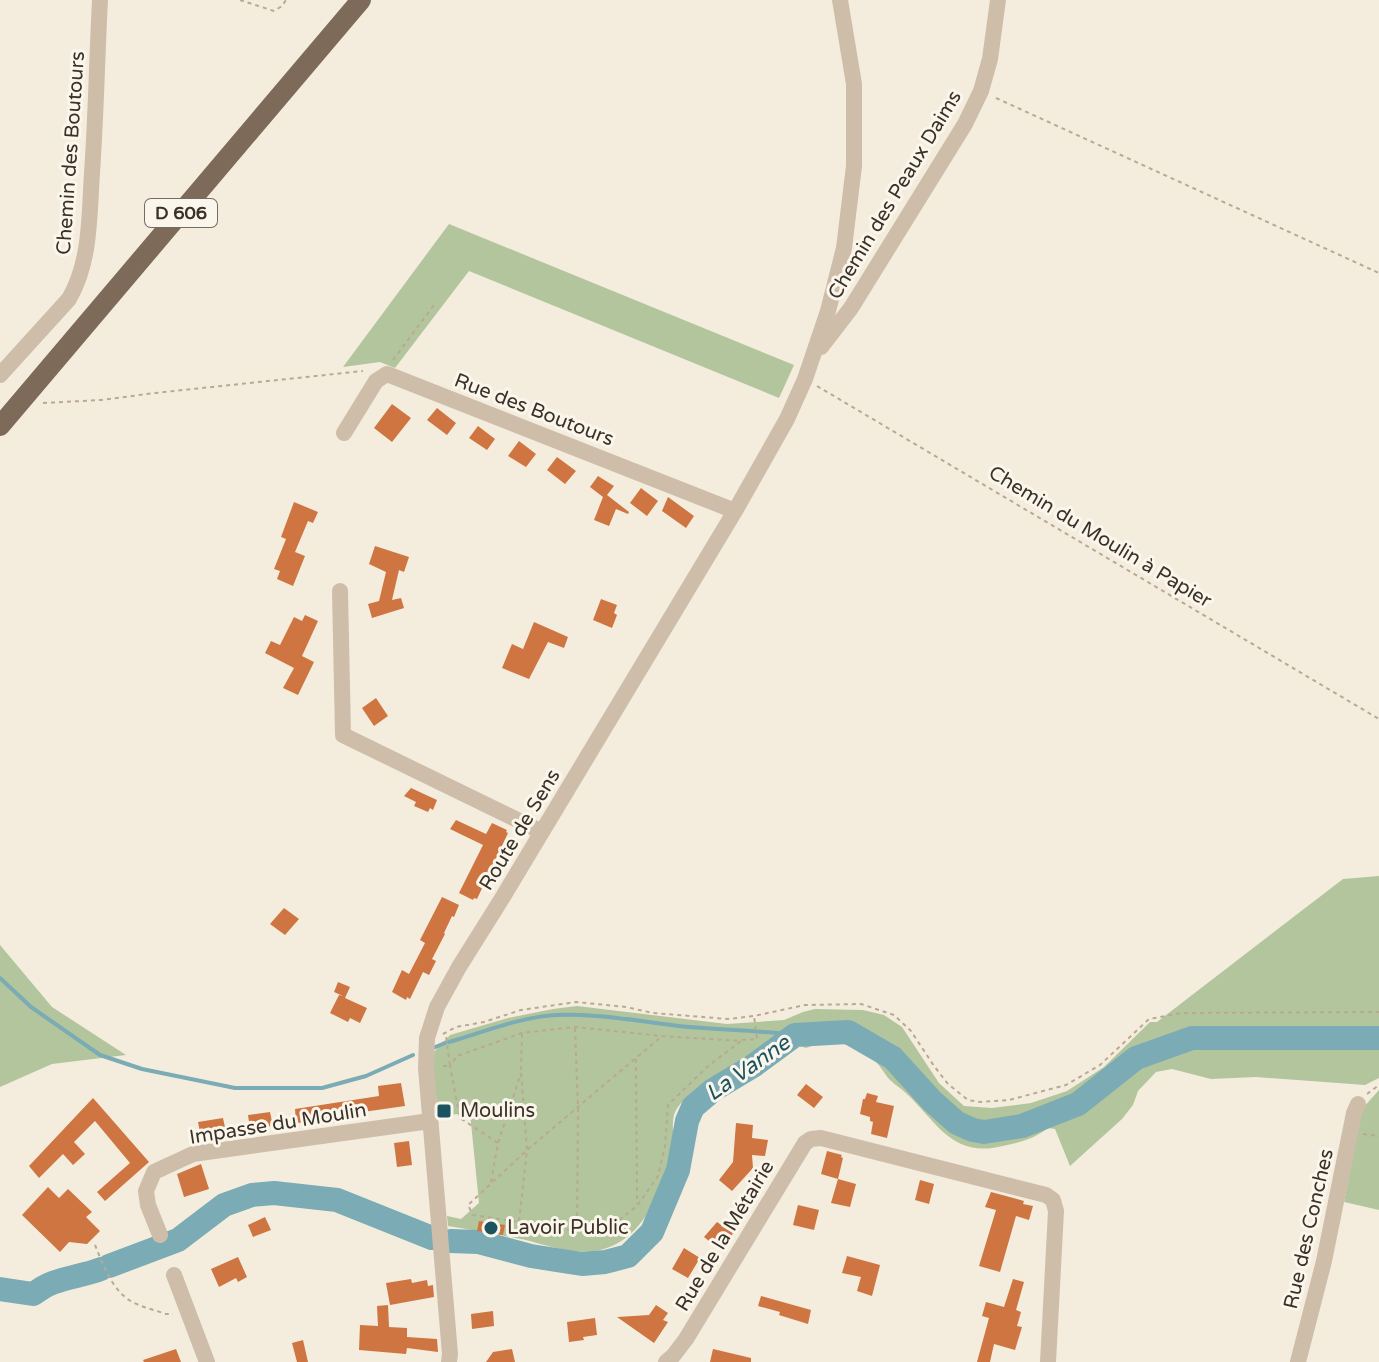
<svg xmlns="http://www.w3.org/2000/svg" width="1379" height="1362" font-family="'Varela Round',sans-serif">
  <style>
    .green { fill: #b3c59d }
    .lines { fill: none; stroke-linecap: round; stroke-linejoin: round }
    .stream { stroke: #7babb4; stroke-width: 4 }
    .river { stroke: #7babb4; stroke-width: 24 }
    .building { fill: #ce7542 }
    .path { stroke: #baa893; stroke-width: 2; stroke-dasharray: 4 4; stroke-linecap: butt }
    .minor { stroke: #cebea9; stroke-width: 16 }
    .major { stroke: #7d6a59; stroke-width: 20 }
    .poi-dot { fill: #1b5360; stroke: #fbf6eb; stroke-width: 3 }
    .labels { text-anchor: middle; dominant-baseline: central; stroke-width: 6; stroke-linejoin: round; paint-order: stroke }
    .shield { fill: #fbf6eb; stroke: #746c63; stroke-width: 2 }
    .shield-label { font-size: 18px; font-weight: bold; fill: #3a3129 }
    .street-label { font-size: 20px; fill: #3a3129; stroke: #fbf6eb }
    .poi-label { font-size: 20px; fill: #3a3129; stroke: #fbf6eb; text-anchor: start }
    .water-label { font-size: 22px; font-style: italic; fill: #1b5360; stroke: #fbf6eb }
  </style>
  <rect width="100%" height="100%" fill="#f4edde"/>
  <!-- green -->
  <path class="green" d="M449,224L794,365L779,398L469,271L395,368L380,362L343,367Z
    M1379,876V1078L1365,1085L1256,1077L1211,1079L1172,1069L1156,1072L1138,1091L1133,1105L1122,1119L1070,1166L1055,1129L1048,1128C1034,1139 1021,1142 1003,1146C953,1158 939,1125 908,1095C902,1089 895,1085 889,1079C884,1073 880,1065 874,1060C856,1042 829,1039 806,1048L778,1038C752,1054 695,1084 678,1107C669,1118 675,1136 673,1149C671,1158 667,1169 664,1178C650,1220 622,1258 573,1251C557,1249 541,1244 526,1240C500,1235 474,1230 448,1226L447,1216L461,1219L479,1203L470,1113L438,1116L432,1054L450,1035L508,1018L553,1009L577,1006L727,1024L784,1020L803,1012L815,1009L863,1010L884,1015L902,1027L939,1083L964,1106L992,1108L1031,1103L1067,1091L1104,1067L1150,1022H1157L1343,879Z
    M0,945L52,1007L126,1055L52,1064L0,1087Z
    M1379,1090V1210L1344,1202L1362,1109Z"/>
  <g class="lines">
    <!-- stream -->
    <path class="stream" d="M0,978L31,1007L100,1055L142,1069L235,1088H322L366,1076L413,1055
      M449,1042C484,1032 520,1017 556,1015C597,1013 638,1021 679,1026C717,1030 756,1030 795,1035
      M433,1048L445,1043"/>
    <!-- river -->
    <path class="river" d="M451,1241L478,1242L531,1256L582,1264L605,1262L628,1256L652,1232L678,1170L687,1121L693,1107L713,1090L753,1066L795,1035L848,1032L893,1058L932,1101L957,1123L973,1130L984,1132L1022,1126L1078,1104L1136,1058L1192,1038H1379
      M109,1266L178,1240L224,1205L252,1195L274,1193L337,1200L432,1238
      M0,1289L33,1294C37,1292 40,1289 44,1287C58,1278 84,1276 101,1269"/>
  </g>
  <!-- building -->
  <path class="building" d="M392,404L411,418L392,442L374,428Z
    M437,408L456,423L447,435L427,420Z
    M478,426L495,439L487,450L469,438Z
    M519,441L536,454L526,467L508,456Z
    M557,457L576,471L565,484L547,470Z
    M598,476L614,486L607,495L629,512L628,514L616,509L609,526L594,520L603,497L590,487Z
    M641,488L658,501L647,516L630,503Z
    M668,497L694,516L686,528L662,511Z
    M294,502L318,512L313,523L308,521L295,552L305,556L293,586L277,579L280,571L274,569L286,539L281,537Z
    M375,546L409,557L404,572L399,570L392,600L401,598L404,608L372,618L368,604L379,601L386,572L369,564Z
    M601,599L617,605L614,613L617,615L612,628L593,620Z
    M305,615L318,621L302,656L314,662L298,695L283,688L294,668L265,653L271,641L280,645L294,617L302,621Z
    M534,622L568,637L564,648L548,642L529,679L502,668L512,644L523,649Z
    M376,698L388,716L374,726L362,708Z
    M411,788L437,800L433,810L430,808L428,812L414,806L416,802L404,796Z
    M456,820L486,834L492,823L507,830L506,832L508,833L477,899L474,898L473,900L459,893L483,845L450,829Z
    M442,897L459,905L454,917L452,916L444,933L445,934L432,959L436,961L429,975L423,972L410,999L407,997L406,1000L392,992L402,970L409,974L425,943L420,940Z
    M284,908L299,919L285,935L270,924Z
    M338,982L350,987L345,998L367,1008L360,1023L350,1018L348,1022L330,1013L339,995L343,996L334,992Z
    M401,1083L405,1106L363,1112V1114L355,1115V1119L312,1126V1122L296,1123L295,1109L379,1096L378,1086Z
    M806,1084L823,1097L814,1108L797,1095Z
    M867,1093L878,1096L876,1102L894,1106L887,1138L871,1134L873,1122L870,1121V1117L860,1114L863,1099H865Z
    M93,1098L149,1162L105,1201L97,1192L130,1163L95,1121L74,1142L85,1154L73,1165L63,1154L39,1178L29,1166Z
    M270,1112L273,1126L250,1129L248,1115Z
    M223,1118L226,1132L201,1137L198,1122Z
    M736,1123L753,1125L752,1138L768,1140L765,1156L752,1155L753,1168L732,1191L719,1180L733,1162Z
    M409,1141L412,1165L397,1167L394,1143Z
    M827,1151L842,1155L841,1157L843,1158L838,1179L821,1174Z
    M201,1164L209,1189L184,1197L177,1174Z
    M838,1179L856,1184L850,1207L831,1203Z
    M920,1180L934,1184L929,1204L915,1200Z
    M48,1187L59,1198L68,1189L92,1212L86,1217L100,1231L87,1244L69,1242L60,1252L22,1215Z
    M991,1192L1024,1201L1023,1204L1033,1206L1029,1220L1016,1216L1000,1272L979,1266L996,1210L985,1207Z
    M798,1205L819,1210L814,1230L793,1225Z
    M265,1217L271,1230L253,1237L248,1225Z
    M479,1221L505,1225L503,1235L477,1231Z
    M717,1222L733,1233L728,1242L720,1237L714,1245L704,1237Z
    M684,1248L700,1258L688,1278L672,1269Z
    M847,1256L880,1265L872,1296L857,1291L861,1277L842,1273Z
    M238,1257L247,1277L238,1282L236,1278L219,1287L211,1269Z
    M411,1279L412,1283L427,1280L428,1286L433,1285L434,1297L390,1305L386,1283Z
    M1013,1279L1024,1282L1016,1310L1021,1312L1017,1326L1022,1327L1015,1350L994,1344L990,1362H977L989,1318L982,1316L986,1302L1004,1307Z
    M761,1296L811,1310L808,1324L779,1315L780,1312L758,1306Z
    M388,1305L389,1327L407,1328V1337L437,1339L438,1352L407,1348L406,1354L359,1350L360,1325L378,1326L377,1306Z
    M656,1305L668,1313L663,1320L668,1322L654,1343L617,1317L649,1315Z
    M493,1311L494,1326L472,1329L471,1314Z
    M595,1318L597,1335L583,1337L584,1340L569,1342L567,1322Z
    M303,1340L308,1362H297L292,1343Z
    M176,1349L181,1362H144L143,1360Z
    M512,1349L515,1362H486L493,1352Z
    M713,1349L751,1358V1362H710Z"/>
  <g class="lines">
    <!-- path -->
    <path class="path" d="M240,0L274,11L282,6L286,0
      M996,98L1379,273
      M393,360L434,305
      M817,386L1379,719
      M43,403L101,400L155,393L363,371
      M575,1028L578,1109L577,1230
      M443,1034L456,1027L484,1022L521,1010L576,1002L626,1007L653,1013L728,1019L754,1016L805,1005L861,1004L894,1015L911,1031L934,1066L948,1084L968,1100L980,1102L1009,1100L1066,1085L1100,1065L1149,1019L1182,1013L1379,1012
      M742,1040L757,1039L754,1016
      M636,1059L637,1204
      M443,1066H450L446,1035
      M1367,1094L1379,1085
      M1363,1134L1379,1136
      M498,1143L460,1118L450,1066L457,1056L522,1033L575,1027L662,1036L741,1041L707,1067L668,1105L665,1146L658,1176L637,1206L605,1231H577L473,1215L468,1205L527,1150L662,1036
      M491,1182L498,1143L521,1073
      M519,1221L527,1150L521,1072L522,1033
      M95,1245C103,1264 111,1288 129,1300C140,1307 155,1310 166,1314H173"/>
    <!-- minor -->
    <path class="minor" d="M821,347L851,308L965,124L981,91L990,59L998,0
      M0,375L69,299C91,261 89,216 92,173C96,115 97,58 100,0
      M344,433L376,381L387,374L735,511
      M340,591L343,735L542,832
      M160,1235L148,1205L146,1191L154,1172L193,1154L430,1121
      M174,1275L207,1362
      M449,1362L450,1354L426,1068L427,1038L437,1007L459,967L501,900L735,511L787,419L805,379L828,311L844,248L854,166V84L840,0
      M666,1362L673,1356L686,1339L805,1143L811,1139L821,1138L1046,1195L1053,1200L1056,1211L1048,1362
      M1298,1362L1324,1261L1354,1113L1358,1104"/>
    <!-- major -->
    <path class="major" d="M0,426L361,0"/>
  </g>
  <!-- markers -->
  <g class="poi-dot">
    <rect x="436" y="1103" width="16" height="16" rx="4"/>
    <circle cx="491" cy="1228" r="8"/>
  </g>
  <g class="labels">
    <!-- shield labels -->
    <rect class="shield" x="145" y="199" width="72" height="28" rx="6"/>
    <g class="shield-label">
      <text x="181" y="213">D 606</text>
    </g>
    <!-- street labels -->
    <g class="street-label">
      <text transform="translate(71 153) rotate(-86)">Chemin des Boutours</text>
      <text transform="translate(895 195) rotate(-59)">Chemin des Peaux Daims</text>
      <text transform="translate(534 410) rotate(21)">Rue des Boutours</text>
      <text transform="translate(1100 537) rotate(31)">Chemin du Moulin à Papier</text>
      <text transform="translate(520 830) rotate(-59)">Route de Sens</text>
      <text transform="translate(278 1124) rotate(-9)">Impasse du Moulin</text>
      <text transform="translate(1309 1229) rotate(-77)">Rue des Conches</text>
      <text transform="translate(725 1236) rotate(-59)">Rue de la Métairie</text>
    </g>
    <!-- poi labels -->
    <g class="poi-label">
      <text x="460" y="1111">Moulins</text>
      <text x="507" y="1228">Lavoir Public</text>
    </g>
    <!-- water labels -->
    <g class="water-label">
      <text transform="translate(748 1068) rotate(-35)">La Vanne</text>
    </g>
  </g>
</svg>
